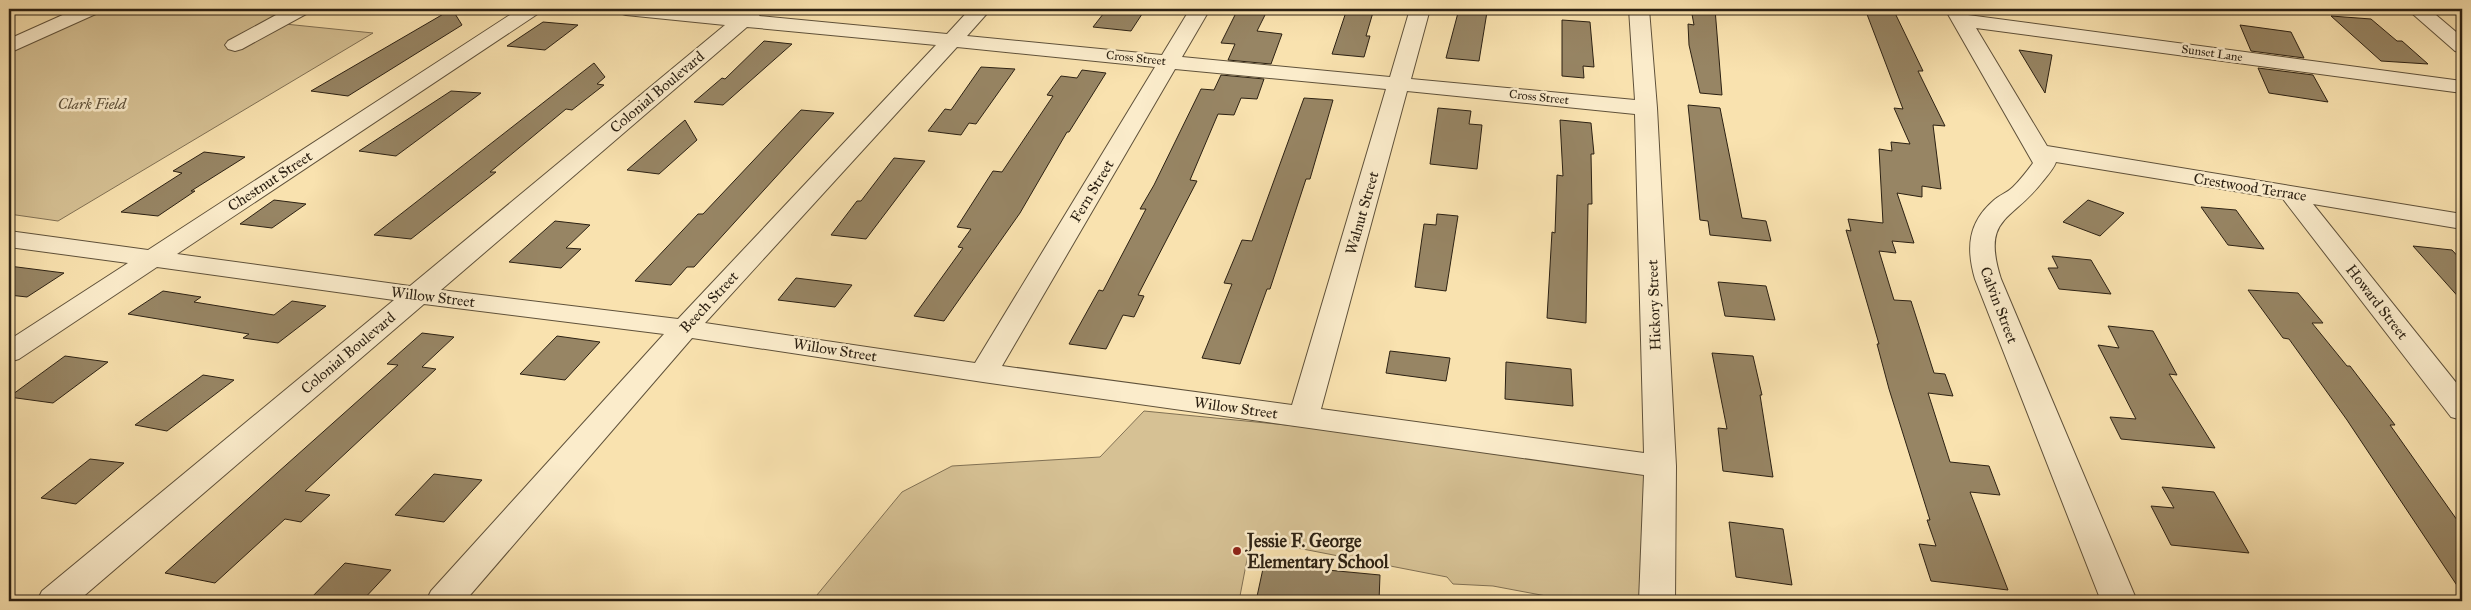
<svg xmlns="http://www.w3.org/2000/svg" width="2471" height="610" font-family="'IM FELL Great Primer',serif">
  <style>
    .green { fill: #d6c194; stroke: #817154 }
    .building { fill: #978564; stroke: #2c2113 }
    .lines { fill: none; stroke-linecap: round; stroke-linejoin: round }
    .minor-casing { stroke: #5f513a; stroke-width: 2 }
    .minor { fill: #fbeccb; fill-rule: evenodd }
    .poi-dot { fill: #8f2418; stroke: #fbeccb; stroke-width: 2 }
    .labels { text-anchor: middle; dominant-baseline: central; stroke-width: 5; stroke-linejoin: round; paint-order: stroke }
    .far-street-label { font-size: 12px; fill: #2c2113; stroke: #fbeccb }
    .street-label { font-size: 15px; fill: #2c2113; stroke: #fbeccb }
    .park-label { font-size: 15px; font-style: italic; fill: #5f513a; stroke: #fbeccb }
    .near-poi-label { font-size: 18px; font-weight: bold; fill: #2c2113; stroke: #fbeccb; text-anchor: start }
  </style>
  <rect width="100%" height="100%" fill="#f9e2af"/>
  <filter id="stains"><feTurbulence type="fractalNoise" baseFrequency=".004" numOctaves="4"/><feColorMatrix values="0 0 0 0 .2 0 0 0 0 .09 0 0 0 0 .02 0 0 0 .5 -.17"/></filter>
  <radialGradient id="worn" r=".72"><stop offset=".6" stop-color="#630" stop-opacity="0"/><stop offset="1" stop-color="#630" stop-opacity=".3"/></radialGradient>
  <!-- green -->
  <path class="green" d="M102,9H311L285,24L373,33L58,221L9,214V52Z
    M1144,411L1459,442L1649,469L1667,601H1573L1493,586L1453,584L1447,577L1251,539L1239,601H812L902,492L952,466L1100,457Z"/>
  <!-- building -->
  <path class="building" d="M452,9L462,25L348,96L311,91Z
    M1107,9H1124L1144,11L1131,31L1093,27Z
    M1238,9H1268L1257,31L1282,34L1271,64L1228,60L1235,44L1221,43Z
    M1347,9H1374L1366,36H1370L1364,57L1332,54Z
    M1459,9L1487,12L1479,61L1446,58Z
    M1691,9H1715L1722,95L1700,93L1689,45L1688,24L1694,25Z
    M1865,9L1894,11L1923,71H1918L1945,126L1933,125L1941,189L1922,186V197L1897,193L1914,243L1892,241L1896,253L1879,251L1894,300L1911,301L1934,373L1945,374L1953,396L1928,393L1950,462L1989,466L2000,495L1970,492L2008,590L1931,581L1919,544L1936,546L1927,520H1930L1889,389L1877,344H1879L1846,230L1851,231L1848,219L1883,223L1879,149L1892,151L1891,142L1910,144L1894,108L1903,109Z
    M2331,16L2371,19L2397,41H2402L2428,64L2381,61Z
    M1562,20L1590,22L1594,67L1583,66L1584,78L1562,76Z
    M543,22L578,25L545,50L507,46Z
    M2240,25L2291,32L2304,58L2251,51Z
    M764,41L792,44L723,105L694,102L722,78L725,79Z
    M2019,50L2052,55L2045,93Z
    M594,63L605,77L597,84L604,85L572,110L566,109L490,172H496L411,239L374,235Z
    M981,67L1015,69L976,124L969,123L961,135L928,131L945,109L951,110Z
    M2258,68L2313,75L2328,102L2269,93Z
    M1082,70L1106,73L1069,132H1067L1020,213L944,321L914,316L963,248L958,247L971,229L957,227L993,171L1002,172L1053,96L1047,95L1061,76L1077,78Z
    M1221,75L1264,79L1257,99L1241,98L1234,115L1218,114L1190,180L1197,181L1138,295L1144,296L1134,317L1123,315L1106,349L1069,344L1099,290L1103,291L1146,209H1140L1154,185L1201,89L1214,90Z
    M451,91L481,93L396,156L359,151Z
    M1304,98L1333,100L1310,179H1306L1270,289H1267L1240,364L1202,358L1232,284L1224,283L1242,240L1252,241Z
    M1688,105L1720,108L1742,218L1766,221L1771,241L1710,235L1708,221L1700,220Z
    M1438,108L1471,111L1469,124L1482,125L1477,169L1430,164Z
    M801,110L834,113L694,267H687L671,285L635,281L698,214H703Z
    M685,120L697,140L659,174L627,170Z
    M1560,120L1591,123L1594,154H1591L1592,204H1588L1586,323L1547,318L1552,232L1555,233L1557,175L1563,176Z
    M204,152L245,157L191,191H195L158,216L121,212L182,173L173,171Z
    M894,158L925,161L866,239L831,235L857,201H861Z
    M274,200L306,204L272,228L240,224Z
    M2088,200L2124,213L2100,236L2063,222Z
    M2201,207L2236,210L2264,249L2228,245Z
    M1437,214L1458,216L1446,291L1415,287L1424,224L1436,225Z
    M555,221L590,225L566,248L581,249L561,268L509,262Z
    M2413,246L2452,250L2462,261V301Z
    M2052,256L2091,260L2111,294L2059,289L2048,268H2058Z
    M9,266L64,273L27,297L9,295Z
    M796,278L852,285L835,307L778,300Z
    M1718,282L1766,286L1775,320L1725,316Z
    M2248,290L2298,293L2323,323H2312L2347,366H2350L2395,425H2390L2462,527V593L2347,420L2289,339L2283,338Z
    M163,291L201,297L194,302L274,315L292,301L326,306L278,343L243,338L249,334L128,314Z
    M2108,326L2153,331L2177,375L2169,374L2215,448L2121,439L2110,417L2136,419L2098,345L2119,348Z
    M422,333L454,337L422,367L436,369L305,491L330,495L301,522L285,519L215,583L165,573L398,365L387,364Z
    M557,336L600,342L565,380L520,374Z
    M1390,351L1450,358L1446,381L1386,373Z
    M1712,353L1753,356L1762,395H1760L1773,477L1723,471L1718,428L1727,429Z
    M65,356L108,362L53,403L9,397Z
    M1506,362L1571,369L1573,406L1505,399Z
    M203,375L234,380L167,431L135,425Z
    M90,459L124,463L76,504L41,498Z
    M434,474L482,480L444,522L395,515Z
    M2162,487L2214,492L2249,553L2171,545L2151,506L2174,508Z
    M1729,522L1783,529L1792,585L1736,577Z
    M345,563L391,570L362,601H308Z
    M1264,564L1380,575L1379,601H1256Z"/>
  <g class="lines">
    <defs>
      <path id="minor" d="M76,9H101L98,13L9,53V39Z
        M287,9H311L308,13L242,49L235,51L228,49L225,45L228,41Z
        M519,9H542L539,13L177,254L410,286L725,25L626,15L619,13L616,9H684L738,14L744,9H757L761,13L759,16L947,34L970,9H991L967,36L1162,55L1190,9H1210L1182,57L1390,77L1410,9H1430L1411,79L1635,100L1629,9H1649L1657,108L1676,466L1675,601H1639L1644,475L983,382L692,338L465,601H426L431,591L664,334L424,304L78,601H37L42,591L394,300L157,267L19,359L9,362V340L128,263L9,247V231L148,250ZM747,27L936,45L678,319L441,290ZM957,47L1155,67L975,363L705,323ZM1175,69L1386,89L1292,405L1002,366ZM1407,91L1635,114L1644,453L1321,409Z
        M1945,9H1965L1968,15L2462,81V93L1976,28L2047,146L2462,214V229L2313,204L2462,390V420L2451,417L2283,199L2056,162C2054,168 2048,175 2043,181C2012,222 1981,216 2001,279L2137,601H2101L1975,279C1966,248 1968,223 1993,201C1999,195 2007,193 2013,187C2020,180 2027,171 2033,163Z
        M2407,9H2429L2462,37V53L2455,51Z"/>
    </defs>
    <!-- minor casing -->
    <use href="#minor" class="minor-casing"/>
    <!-- minor -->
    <use href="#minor" class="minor"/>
  </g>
  <!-- markers -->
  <circle class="poi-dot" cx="1237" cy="551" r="5"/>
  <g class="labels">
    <!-- far-street labels -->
    <g class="far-street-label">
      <text transform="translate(2212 53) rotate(8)">Sunset Lane</text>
      <text transform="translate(1136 58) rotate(6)">Cross Street</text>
      <text transform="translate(1539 97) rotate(6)">Cross Street</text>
    </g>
    <!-- street labels -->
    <g class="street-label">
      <text transform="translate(657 92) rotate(-40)">Colonial Boulevard</text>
      <text transform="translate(270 181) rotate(-33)">Chestnut Street</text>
      <text transform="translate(2250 187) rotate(9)">Crestwood Terrace</text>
      <text transform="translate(1092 191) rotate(-59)">Fern Street</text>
      <text transform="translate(1362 213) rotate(-74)">Walnut Street</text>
      <text transform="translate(433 297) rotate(7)">Willow Street</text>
      <text transform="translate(709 302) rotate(-47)">Beech Street</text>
      <text transform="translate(2377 302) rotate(52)">Howard Street</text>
      <text transform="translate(1654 305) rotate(-92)">Hickory Street</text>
      <text transform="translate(1999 305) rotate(69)">Calvin Street</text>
      <text transform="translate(835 350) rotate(9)">Willow Street</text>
      <text transform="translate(348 353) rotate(-40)">Colonial Boulevard</text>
      <text transform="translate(1236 408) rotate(8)">Willow Street</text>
    </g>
    <!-- park labels -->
    <g class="park-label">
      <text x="92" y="104">Clark Field</text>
    </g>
    <!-- near-poi labels -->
    <g class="near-poi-label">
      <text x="1247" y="541">Jessie F. George<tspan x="1247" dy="21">Elementary School</tspan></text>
    </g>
  </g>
  <!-- margin -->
  <rect width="2471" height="610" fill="none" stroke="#f9e2af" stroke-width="30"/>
  <rect x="10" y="10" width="2451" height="590" fill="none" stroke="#2c2113" stroke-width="2.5"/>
  <rect x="15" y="15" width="2441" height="580" fill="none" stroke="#2c2113"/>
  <rect width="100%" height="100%" filter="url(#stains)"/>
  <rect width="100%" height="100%" fill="url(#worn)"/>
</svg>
